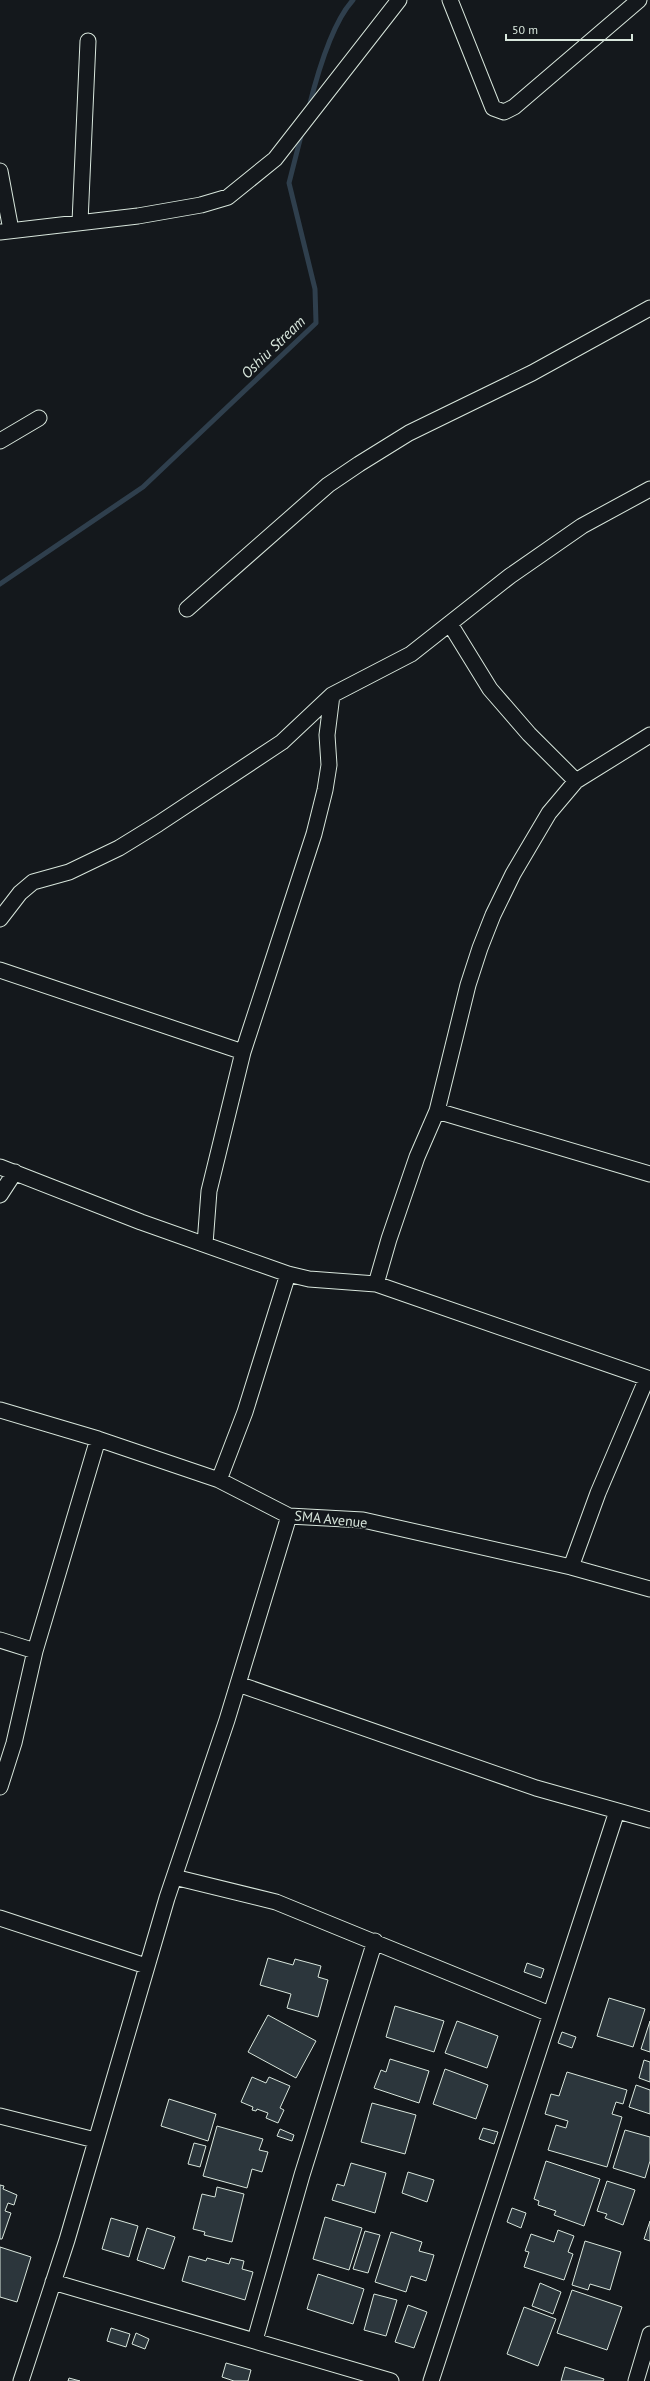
<svg xmlns="http://www.w3.org/2000/svg" width="650" height="2381" font-family="'PT Sans',sans-serif">
  <style>
    .lines { fill: none; stroke-linecap: round; stroke-linejoin: round }
    .stream { stroke: #2f3f4d; stroke-width: 5 }
    .building { fill: #2c363c; stroke: #d8e6dc }
    .street-casing { stroke: #d8e6dc; stroke-width: 17 }
    .street { stroke: #14181c; stroke-width: 15 }
    .labels { text-anchor: middle; dominant-baseline: central; stroke-width: 3; stroke-linejoin: round; paint-order: stroke }
    .street-label { font-size: 14px; fill: #d8e6dc; stroke: #14181c }
    .water-label { font-size: 15px; font-style: italic; fill: #d8e6dc; stroke: #14181c }
  </style>
  <rect width="100%" height="100%" fill="#14181c"/>
  <g class="lines">
    <!-- stream -->
    <path class="stream" d="M309,107C317,75 331,24 353,0
      M0,584L143,487L316,323L315,289L289,183L302,132"/>
  </g>
  <!-- building -->
  <path class="building" d="M268,1958L293,1965L295,1959L321,1966L318,1977L328,1980L318,2017L287,2008L291,1994L260,1985Z
    M527,1963L544,1969L541,1978L524,1972Z
    M609,1998L645,2009L633,2047L597,2036Z
    M395,2006L444,2021L434,2052L386,2037Z
    M268,2015L316,2041L296,2078L248,2052Z
    M457,2021L498,2036L487,2068L445,2053Z
    M650,2021V2052L641,2049Z
    M562,2032L576,2037L572,2048L558,2043Z
    M390,2059L429,2071L419,2103L374,2088L381,2070L386,2072Z
    M644,2060L650,2062V2082L639,2078Z
    M445,2069L488,2085L476,2119L433,2104Z
    M567,2072L627,2090L623,2104L616,2102L612,2114L622,2117L607,2167L548,2150L556,2125L566,2128L568,2121L545,2114L551,2094L559,2096Z
    M252,2077L266,2083L269,2077L290,2086L280,2108L284,2110L278,2123L266,2118L268,2113L257,2109L256,2111L252,2110L253,2107L241,2102Z
    M636,2085L650,2090V2114L629,2107Z
    M169,2099L216,2114L208,2141L161,2126Z
    M372,2103L416,2115L405,2154L361,2142Z
    M217,2126L263,2139L259,2150L268,2152L262,2172L252,2169L247,2188L203,2176Z
    M483,2128L498,2132L494,2144L479,2139Z
    M280,2129L294,2135L292,2141L277,2136Z
    M625,2130L650,2137V2161L645,2178L613,2168Z
    M194,2143L206,2146L200,2167L188,2164Z
    M546,2161L600,2179L584,2226L554,2215L556,2211L538,2205L539,2201L534,2199Z
    M351,2163L386,2173L375,2213L332,2200L337,2184L344,2186Z
    M408,2172L434,2180L427,2202L402,2193Z
    M607,2181L635,2190L623,2225L605,2218L607,2214L597,2211Z
    M0,2185L4,2186L3,2189L17,2195L14,2205L8,2203L5,2211L11,2213L2,2239H0Z
    M217,2187L244,2194L232,2242L204,2235L205,2232L193,2229L202,2194L215,2197Z
    M512,2208L526,2213L521,2228L507,2222Z
    M325,2217L362,2228L349,2270L313,2259Z
    M111,2218L138,2226L129,2257L102,2249Z
    M650,2221V2241L644,2239Z
    M147,2228L175,2237L164,2269L137,2260Z
    M558,2230L574,2236L568,2252L573,2254L564,2280L524,2267L529,2252L525,2251L531,2234L554,2242Z
    M365,2231L380,2235L368,2273L353,2269Z
    M391,2232L422,2242L419,2251L434,2255L426,2281L411,2276L406,2292L375,2282Z
    M585,2241L621,2252L610,2290L590,2284L588,2290L572,2285Z
    M0,2247L31,2257L17,2302L0,2297Z
    M189,2256L206,2261L207,2258L229,2264L231,2258L244,2261L242,2269L253,2272L245,2300L182,2281Z
    M318,2274L364,2289L353,2324L307,2309Z
    M540,2283L561,2292L553,2314L532,2306Z
    M572,2290L622,2307L607,2350L557,2333Z
    M374,2294L397,2300L386,2336L364,2330Z
    M408,2305L427,2312L414,2348L395,2342Z
    M524,2307L556,2319L538,2366L507,2354Z
    M111,2328L130,2334L126,2347L107,2341Z
    M136,2333L149,2339L145,2349L132,2344Z
    M226,2363L251,2370L248,2381H234L222,2377Z
    M565,2367L604,2379L603,2381H561Z
    M69,2378L80,2381H68Z"/>
  <g class="lines">
    <defs>
      <path id="street" d="M450,0L493,108L504,112L514,107L639,0
        M0,171L11,230
        M80,222L88,41
        M0,232L138,216L201,205L228,197L275,159L399,0
        M0,441L39,418
        M187,609L328,485L359,464L409,433L532,373L650,308
        M450,624L490,689L529,734L576,781
        M0,919L20,893L33,882L69,872L119,848L158,824L282,742L332,695L411,654L510,576L582,526L650,489
        M0,970L243,1052
        M437,1111L650,1174
        M0,1167L141,1222L288,1274L309,1279L376,1284L650,1379
        M0,1195L15,1172
        M205,1244L209,1191L243,1052L314,834L325,790L329,765L327,735L332,695
        M376,1284L389,1239L417,1157L437,1111L468,985L480,948L493,915L513,874L549,813L576,781L650,735
        M0,1410L98,1439L219,1480L289,1516L363,1520L571,1567L650,1589
        M219,1480L245,1412L288,1274
        M571,1567L598,1493L647,1378
        M0,1640L35,1651
        M238,1684L536,1788L650,1820
        M0,1787L14,1743L35,1651L98,1439
        M174,1877L276,1902L550,2014
        M0,1918L146,1966
        M0,2116L95,2140
        M53,2282L391,2381
        M255,2340L302,2175L375,1941
        M21,2381L67,2240L167,1898L227,1720L289,1516
        M431,2381L617,1811
        M636,2381L650,2334"/>
    </defs>
    <!-- street casing -->
    <use href="#street" class="street-casing"/>
    <!-- street -->
    <use href="#street" class="street"/>
  </g>
  <g class="labels">
    <!-- street labels -->
    <g class="street-label">
      <text transform="translate(331 1519) rotate(6)">SMA Avenue</text>
    </g>
    <!-- water labels -->
    <g class="water-label">
      <text transform="translate(273 347) rotate(-44)">Oshiu Stream</text>
    </g>
  </g>
  <!-- scale -->
  <path d="M506 34v6h126v-6" fill="none" stroke="#d8e6dc" stroke-width="2"/>
  <text x="512" y="34" font-size="12" fill="#d8e6dc" stroke="#14181c" stroke-width="3" paint-order="stroke">50 m</text>
</svg>
